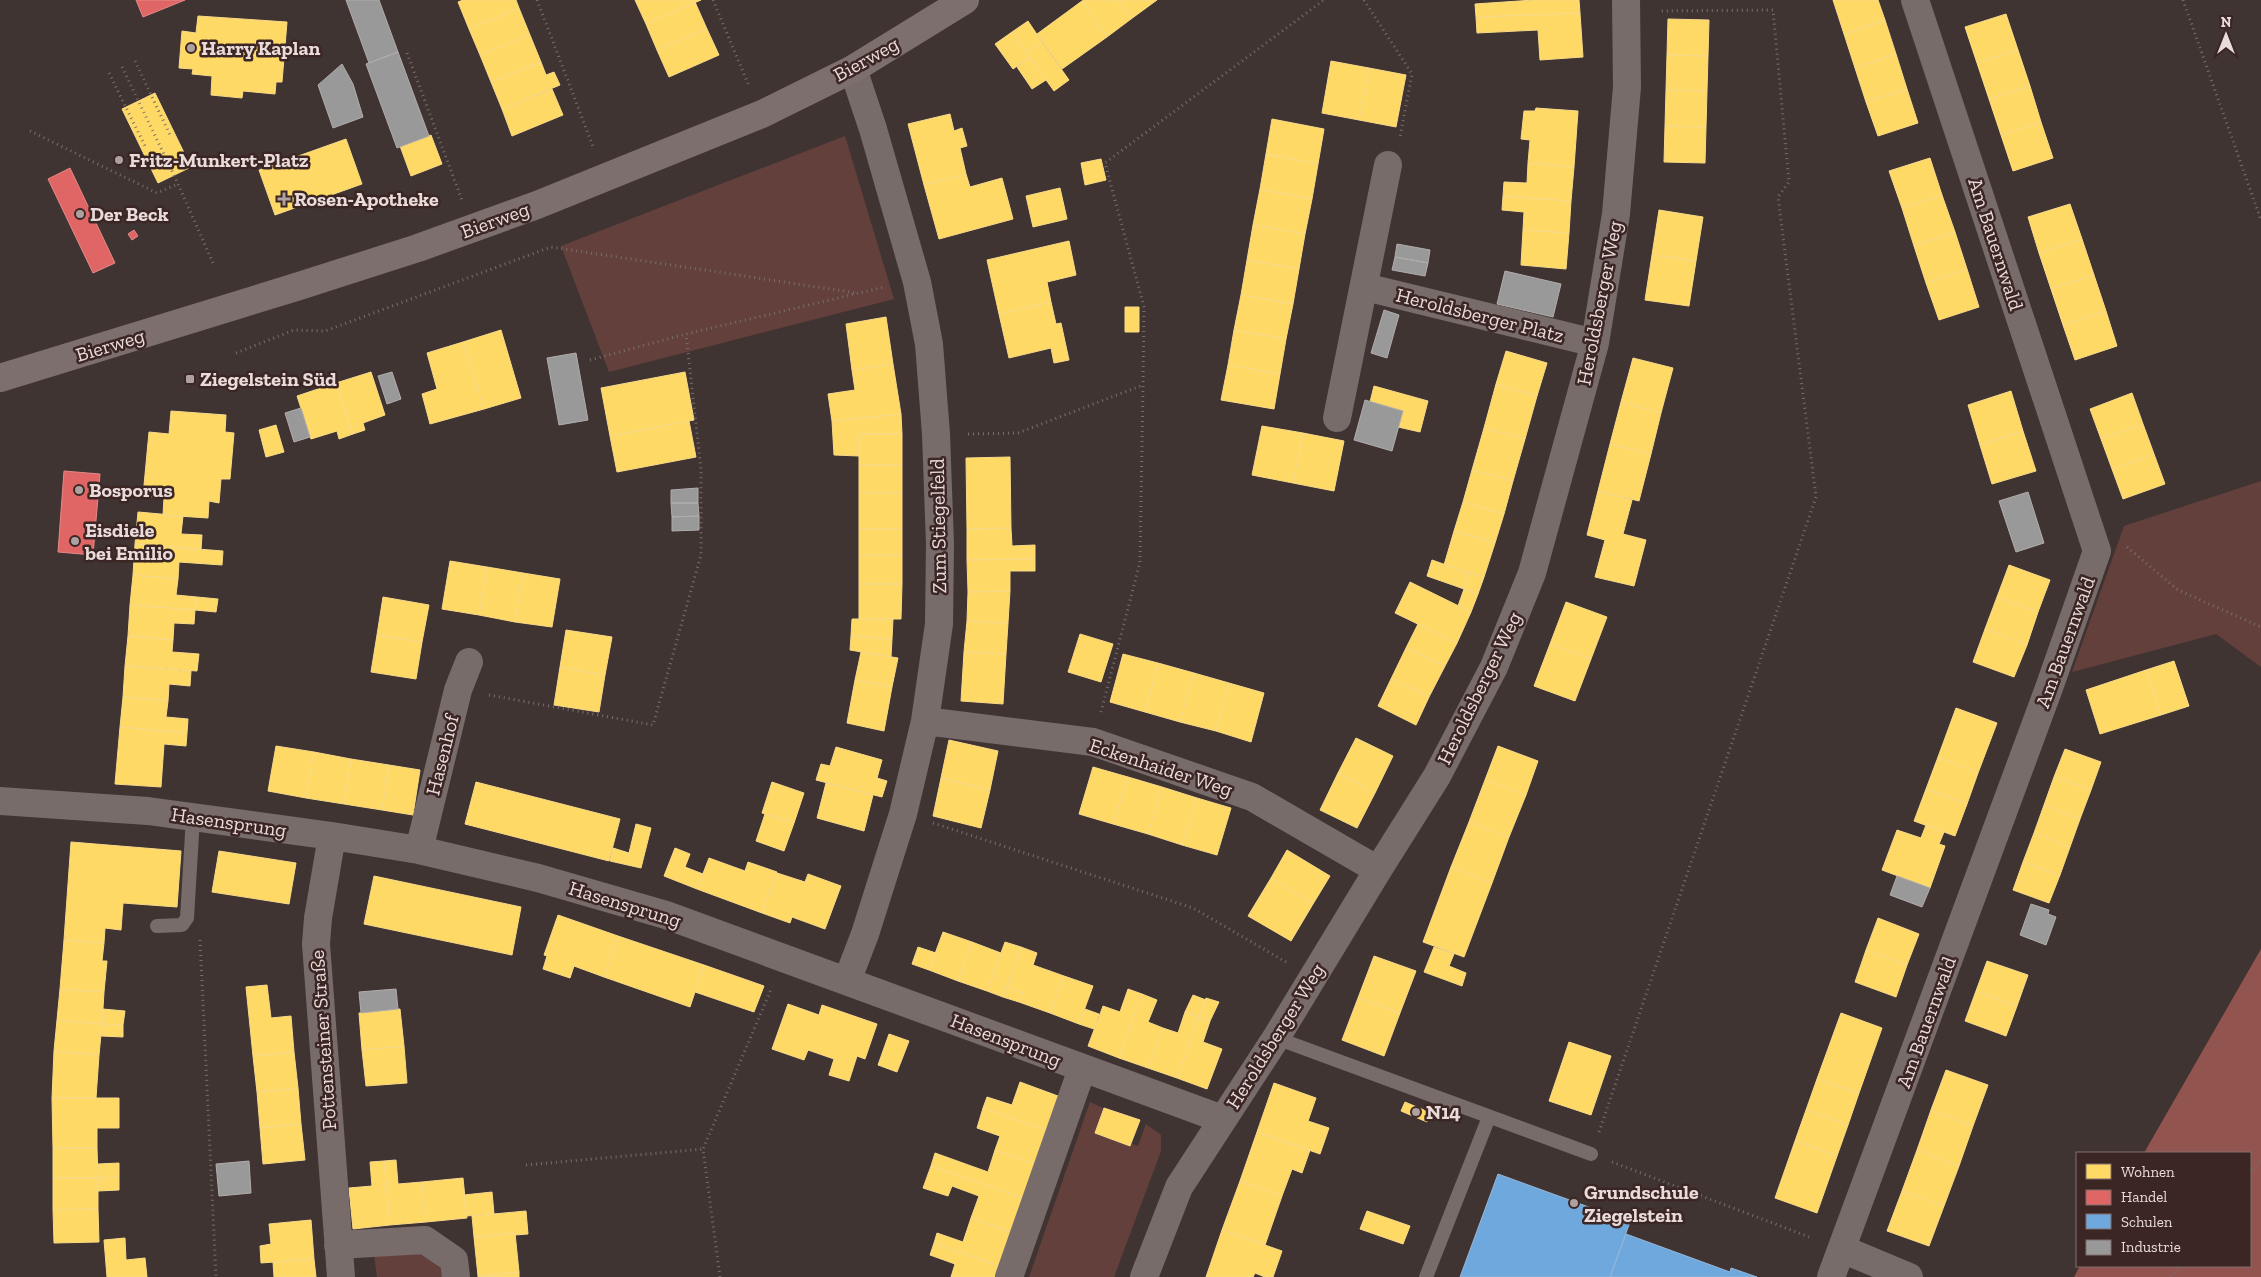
<svg xmlns="http://www.w3.org/2000/svg" width="2261" height="1277" font-family="'Zilla Slab',serif">
  <style>
    .green { fill: #64403c }
    .forest { fill: #92544e }
    .homes { fill: #ffd966; stroke: #f8da88 }
    .shops { fill: #e06666; stroke: #e38988 }
    .schools { fill: #6fa8dc; stroke: #94b7db }
    .industry { fill: #999; stroke: #b1adac }
    .lines { fill: none; stroke-linecap: round; stroke-linejoin: round }
    .path { stroke: #776e6d; stroke-width: 3; stroke-dasharray: 1 4; stroke-linecap: butt }
    .service { stroke: #786c6b; stroke-width: 14 }
    .minor { stroke: #786c6b; stroke-width: 28 }
    .secondary { stroke: #7c6f6e; stroke-width: 28 }
    .poi-dot { fill: #aea19f; stroke: #3b2624; stroke-width: 2 }
    .labels { text-anchor: middle; dominant-baseline: central; stroke-width: 5; stroke-linejoin: round; paint-order: stroke }
    .poi-label { font-size: 20px; font-weight: bold; fill: #e9dbd9; stroke: #3b2624; text-anchor: start }
    .street-label { font-size: 20px; fill: #e9dbd9; stroke: #3b2624 }
  </style>
  <rect width="100%" height="100%" fill="#403433"/>
  <!-- green -->
  <path class="green" d="M845,136L894,299L609,372L561,246Z
    M2261,481V667L2216,634L2072,672L2124,526Z
    M1090,1102L1103,1108L1096,1131L1138,1146L1146,1124L1161,1135V1151L1114,1277H1029Z
    M423,1253L444,1271L445,1277H377L374,1255Z"/>
  <!-- forest -->
  <path class="forest" d="M2261,949V1277H2074L2080,1266H2250V1153H2144Z"/>
  <!-- homes -->
  <path class="homes" d="M463,0H516L519,8L469,29L458,2Z
    M635,0H701L646,24Z
    M1084,0H1118L1131,19L1107,37L1082,1Z
    M1118,0H1157L1131,19Z
    M1534,0H1579L1580,13L1476,17L1475,4Z
    M1833,0H1878L1885,20L1844,34Z
    M1082,1L1107,37L1062,69L1037,34Z
    M695,2L707,29L657,50L646,24Z
    M519,8L530,35L480,55L469,29Z
    M1580,13L1583,57L1540,60L1538,30L1477,33L1476,17Z
    M2006,14L2018,50L1977,63L1965,27Z
    M198,16L287,22L282,82H276L275,94L243,91L242,98L211,95L212,76L192,74L193,69L179,68L182,31L196,33Z
    M1668,19L1709,20L1708,56L1667,55Z
    M1885,20L1896,54L1855,68L1844,34Z
    M1028,21L1042,42L1026,52L1012,32Z
    M707,29L719,55L669,77L657,50Z
    M1012,32L1030,57L1013,69L995,44Z
    M530,35L541,62L491,82L480,55Z
    M1042,42L1069,80L1054,91L1026,52Z
    M2018,50L2030,86L1989,99L1977,63Z
    M1896,54L1907,89L1866,102L1855,68Z
    M1667,55L1708,56L1707,91L1666,90Z
    M1030,57L1046,80L1032,89L1017,67Z
    M1331,61L1369,68L1359,120L1322,113Z
    M541,62L546,75L554,72L560,85L502,109L491,82Z
    M1369,68L1406,75L1396,127L1359,120Z
    M2030,86L2041,122L2001,135L1989,99Z
    M552,89L563,115L512,136L502,109Z
    M1907,89L1918,123L1878,136L1866,102Z
    M1666,90L1707,91L1706,127L1665,126Z
    M155,93L191,167L158,183L122,109Z
    M1536,108L1578,111L1574,167L1528,163L1530,140L1521,139L1524,111H1535Z
    M950,114L954,131L962,128L967,146L960,148L966,174L924,185L908,124Z
    M1272,119L1324,129L1318,164L1266,154Z
    M2041,122L2053,158L2013,171L2001,135Z
    M1665,126L1706,127L1705,163L1664,162Z
    M431,135L442,164L411,176L400,146Z
    M346,139L362,184L275,215L259,170Z
    M1266,154L1318,164L1312,199L1260,189Z
    M1930,158L1942,195L1902,208L1889,171Z
    M1101,159L1106,180L1085,185L1081,163Z
    M1528,163L1574,167L1571,201L1503,196L1504,182L1527,183Z
    M966,174L970,187L1002,178L1013,219L939,239L924,185Z
    M1060,188L1067,219L1033,227L1026,196Z
    M1260,189L1312,199L1305,234L1253,225Z
    M1942,195L1955,232L1914,246L1902,208Z
    M1503,196L1571,201L1569,233L1523,230L1524,212L1502,210Z
    M2070,204L2082,239L2039,253L2028,217Z
    M1659,210L1703,217L1696,261L1652,255Z
    M1253,225L1305,234L1299,269L1247,260Z
    M1523,230L1569,233L1566,269L1521,265Z
    M1955,232L1967,269L1926,283L1914,246Z
    M2082,239L2094,275L2051,289L2039,253Z
    M1069,241L1076,275L1047,282L1051,302L999,314L987,260Z
    M1652,255L1696,261L1689,306L1645,300Z
    M1247,260L1299,269L1293,304L1241,295Z
    M1967,269L1979,307L1939,320L1926,283Z
    M2094,275L2106,311L2063,325L2051,289Z
    M1241,295L1293,304L1286,339L1234,330Z
    M1051,302L1056,324L1061,323L1069,360L1054,363L1051,348L1009,358L999,314Z
    M1125,307H1139V332H1125Z
    M2106,311L2117,346L2075,360L2063,325Z
    M886,317L893,364L852,370L846,324Z
    M501,330L521,398L484,409L463,342Z
    M1234,330L1286,339L1280,374L1228,365Z
    M463,342L484,409L430,424L422,394L437,389L427,353Z
    M1506,351L1547,363L1537,396L1496,384Z
    M1633,358L1673,368L1661,413L1621,402Z
    M893,364L901,414L832,421L828,394L855,390L852,370Z
    M1228,365L1280,374L1274,409L1221,400Z
    M371,372L385,415L363,423L365,430L353,434L336,383Z
    M685,372L694,420L610,436L601,388Z
    M336,383L353,434L339,439L337,431L311,439L297,396Z
    M1496,384L1537,396L1525,439L1484,428Z
    M1374,386L1428,401L1420,432L1398,427L1403,411L1370,402Z
    M2011,391L2023,431L1980,445L1968,405Z
    M2132,393L2143,424L2101,439L2090,409Z
    M1621,402L1661,413L1651,454L1610,444Z
    M171,411L226,415L225,432L234,433L230,479H221L219,503L209,501L208,518L163,515L164,498L143,496L149,432L169,434Z
    M901,414L902,434H859V456L834,455L832,421Z
    M689,421L696,457L617,472L610,436Z
    M2143,424L2154,454L2112,469L2101,439Z
    M276,425L284,452L266,457L259,430Z
    M1262,426L1303,433L1293,483L1252,475Z
    M1484,428L1525,439L1513,481L1472,470Z
    M2023,431L2036,471L1992,484L1980,445Z
    M1303,433L1344,441L1334,491L1293,483Z
    M859,434H902V465H859Z
    M1610,444L1651,454L1639,501L1598,491Z
    M2154,454L2165,484L2123,499L2112,469Z
    M1010,457L1011,528L967,529L966,458Z
    M859,465H902V493H859Z
    M1472,470L1513,481L1504,514L1463,502Z
    M1598,491L1632,500L1623,534L1646,540L1634,586L1595,577L1605,540L1587,535Z
    M859,493H902V529H859Z
    M1463,502L1504,514L1495,543L1454,531Z
    M138,512L183,516L181,534L202,535L201,550L135,544Z
    M1011,528L1012,546L1035,545V559L967,560V529Z
    M859,529H902V555H859Z
    M1454,531L1495,543L1484,577L1444,565Z
    M135,544L223,551L222,565L179,562L178,579L133,575Z
    M859,555H902V584H859Z
    M1035,559V571H1010V591L968,592L967,560Z
    M1432,560L1469,573L1464,589L1427,576Z
    M450,561L487,567L479,615L442,609Z
    M2009,565L2050,580L2038,612L1997,597Z
    M487,567L523,573L515,622L479,615Z
    M523,573L560,579L552,627L515,622Z
    M1469,573L1484,577L1478,594L1464,589Z
    M133,575L178,579L176,595L197,597L195,610L130,605Z
    M1410,582L1471,612L1457,643L1395,613Z
    M859,584H902L901,619H859Z
    M1464,589L1478,594L1471,612L1458,606Z
    M1010,591L1008,623L967,621L968,592Z
    M197,597L218,599L216,612L195,610Z
    M383,597L429,605L422,642L377,635Z
    M1997,597L2038,612L2027,645L1985,629Z
    M1566,602L1607,617L1591,659L1550,644Z
    M130,605L195,610L194,624L174,623L173,640L128,636Z
    M852,619H893L892,639L851,636Z
    M967,621L1008,623L1006,654L964,652Z
    M1418,624L1457,643L1445,666L1406,648Z
    M1985,629L2027,645L2014,677L1973,662Z
    M566,630L612,637L605,675L560,667Z
    M1080,634L1113,644L1101,682L1068,672Z
    M377,635L422,642L416,679L371,672Z
    M128,636L173,640L172,652L199,654L197,671L125,666Z
    M851,636L892,639L891,657L850,650Z
    M1550,644L1591,659L1575,701L1534,686Z
    M1406,648L1445,666L1429,697L1391,679Z
    M861,652L898,658L892,687L855,680Z
    M964,652L1006,654L1003,704L961,701Z
    M1123,654L1158,663L1145,712L1110,702Z
    M2174,661L2189,706L2161,715L2146,670Z
    M1158,663L1194,673L1180,722L1145,712Z
    M125,666L191,671L190,686L169,684L168,701L123,697Z
    M560,667L605,675L599,712L554,705Z
    M2146,670L2161,715L2100,734L2086,690Z
    M1194,673L1229,683L1216,731L1180,722Z
    M1391,679L1429,697L1416,725L1378,706Z
    M855,680L892,687L884,731L847,723Z
    M1229,683L1264,693L1251,742L1216,731Z
    M123,697L168,701L166,717L188,719L187,733L120,727Z
    M1956,708L1997,723L1978,773L1938,757Z
    M120,727L187,733L186,746L164,744L161,787L115,784Z
    M1356,738L1393,756L1375,793L1338,773Z
    M949,740L998,751L990,790L941,778Z
    M276,746L314,752L306,798L268,791Z
    M1498,746L1538,761L1526,795L1485,780Z
    M836,747L882,760L877,778L887,781L882,797L816,780L821,764L830,766Z
    M2065,749L2101,762L2091,790L2054,777Z
    M314,752L351,759L344,804L306,798Z
    M1938,757L1978,773L1967,804L1926,789Z
    M351,759L389,765L382,810L344,804Z
    M389,765L420,770L413,815L382,810Z
    M1093,767L1128,777L1113,824L1079,814Z
    M1338,773L1375,793L1357,828L1320,810Z
    M1128,777L1162,787L1148,834L1113,824Z
    M2054,777L2091,790L2080,819L2044,805Z
    M941,778L990,790L981,828L933,816Z
    M1485,780L1526,795L1509,837L1469,822Z
    M476,782L620,819L609,861L465,824Z
    M772,782L804,793L794,823L762,813Z
    M826,783L873,795L864,831L817,818Z
    M1162,787L1197,798L1182,845L1148,834Z
    M1926,789L1967,804L1955,836L1914,821Z
    M1197,798L1231,808L1217,855L1182,845Z
    M2044,805L2080,819L2070,847L2034,833Z
    M765,814L794,823L784,851L756,841Z
    M1469,822L1509,837L1492,883L1451,867Z
    M636,824L651,828L641,868L610,861L613,848L629,853Z
    M1926,825L1944,832L1939,844L1945,846L1930,888L1882,870L1897,830L1921,838Z
    M2034,833L2070,847L2060,875L2023,862Z
    M71,842L181,851L177,907L123,903L121,930L105,928L104,943L64,940Z
    M675,848L690,854L685,867L703,874L697,889L664,876Z
    M1287,850L1330,876L1313,904L1271,878Z
    M219,851L296,863L289,904L212,892Z
    M709,858L745,871L748,862L777,872L762,913L697,889Z
    M2023,862L2060,875L2049,903L2013,890Z
    M1451,867L1492,883L1464,957L1423,942Z
    M777,873L805,882L808,874L841,886L825,929L792,917L790,923L762,913Z
    M374,876L521,907L512,955L364,924Z
    M1271,878L1313,904L1291,941L1248,916Z
    M558,915L618,936L604,977L574,966L570,978L543,969L547,956L544,955Z
    M1878,918L1919,934L1907,965L1866,950Z
    M943,932L972,942L958,981L929,970Z
    M618,936L704,965L690,1007L604,977Z
    M64,940L104,943L102,961H107L104,992L60,989Z
    M972,942L1001,953L987,991L958,981Z
    M1005,942L1021,947L1003,997L987,991Z
    M918,947L936,953L929,970L912,964Z
    M1021,947L1037,953L1033,965L1064,976L1050,1013L1019,1002L1023,993L1007,987Z
    M1434,947L1454,954L1449,966L1466,973L1462,986L1424,972Z
    M1866,950L1907,965L1896,997L1855,982Z
    M1374,956L1416,971L1400,1013L1358,998Z
    M1987,961L2028,975L2017,1006L1976,991Z
    M704,965L764,986L754,1012L695,992Z
    M1064,976L1093,986L1079,1024L1050,1013Z
    M267,985L271,1018L291,1016L294,1052L253,1056L246,987Z
    M1007,987L1023,993L1019,1002L1003,997Z
    M60,989L104,992L102,1024L57,1020Z
    M1128,989L1142,994L1119,1058L1088,1046L1103,1006L1120,1012Z
    M1976,991L2017,1006L2006,1036L1965,1021Z
    M1142,994L1157,1000L1148,1022L1163,1028L1148,1068L1119,1058Z
    M1193,995L1206,1000L1199,1017L1185,1012Z
    M1206,998L1219,1002L1210,1021L1199,1017Z
    M1358,998L1400,1013L1384,1056L1342,1040Z
    M788,1004L819,1015L822,1005L877,1024L865,1059L857,1056L849,1081L829,1075L834,1059L808,1050L804,1060L772,1049Z
    M103,1009L125,1011L123,1025L102,1024Z
    M400,1009L404,1046L362,1050L359,1013Z
    M1085,1009L1099,1014L1094,1029L1079,1024Z
    M1185,1012L1199,1017L1177,1078L1148,1068L1163,1028L1178,1033Z
    M1841,1013L1882,1028L1859,1093L1817,1079Z
    M1199,1017L1210,1021L1203,1042L1222,1049L1207,1089L1177,1078Z
    M57,1020L102,1024L99,1055L54,1051Z
    M102,1024L123,1025V1037L101,1036Z
    M889,1034L909,1041L897,1072L878,1065Z
    M1569,1042L1611,1056L1591,1115L1549,1101Z
    M404,1046L407,1083L366,1086L362,1050Z
    M54,1051L99,1055L96,1098H52Z
    M294,1052L298,1088L257,1092L253,1056Z
    M1946,1070L1988,1085L1973,1126L1931,1110Z
    M1817,1079L1859,1093L1848,1125L1806,1110Z
    M1020,1082L1058,1096L1046,1130L983,1108L987,1097L1012,1105Z
    M1274,1083L1316,1098L1308,1121L1329,1128L1320,1154L1257,1132Z
    M298,1088L301,1124L260,1128L257,1092Z
    M52,1098H119V1128H97V1148H53Z
    M1405,1102L1431,1113L1427,1122L1401,1111Z
    M983,1108L1046,1130L1034,1164L995,1150L1000,1136L977,1128Z
    M1104,1108L1140,1120L1130,1146L1095,1133Z
    M1806,1110L1848,1125L1837,1156L1795,1141Z
    M1931,1110L1973,1126L1959,1166L1917,1150Z
    M301,1124L305,1160L263,1164L260,1128Z
    M1257,1132L1310,1150L1302,1173L1292,1169L1282,1196L1240,1181Z
    M1795,1141L1837,1156L1817,1213L1775,1198Z
    M53,1148H97L98,1178H53Z
    M995,1150L1034,1164L1023,1198L931,1166L935,1153L988,1172Z
    M1917,1150L1959,1166L1944,1206L1902,1191Z
    M396,1160L398,1184L422,1182L426,1222L390,1225L384,1161Z
    M384,1161L390,1225L353,1229L349,1188L372,1186L370,1162Z
    M119,1163V1177L98,1178V1164Z
    M931,1166L1023,1198L1010,1232L971,1218L979,1196L952,1186L948,1196L923,1188Z
    M119,1177V1190L98,1191V1178Z
    M53,1178H98V1209L53,1210Z
    M463,1178L467,1218L426,1222L422,1182Z
    M1240,1181L1282,1196L1265,1245L1222,1230Z
    M1902,1191L1944,1206L1929,1246L1887,1231Z
    M492,1192L494,1214L466,1216L464,1195Z
    M98,1209L99,1242L54,1243L53,1210Z
    M526,1211L528,1234L515,1235V1233L474,1237L472,1216Z
    M1367,1211L1410,1226L1403,1244L1360,1229Z
    M971,1218L1010,1232L999,1266L934,1243L937,1233L963,1242Z
    M311,1220L314,1259L261,1263L260,1246L271,1244L269,1224Z
    M1222,1230L1282,1251L1273,1277H1265L1255,1273L1253,1277H1206Z
    M515,1233L519,1272L478,1276L474,1237Z
    M125,1238L126,1260L145,1258L147,1277H107L104,1240Z
    M934,1243L999,1266L995,1277H951L955,1264L930,1255Z
    M314,1259L316,1277H274L273,1262Z
    M519,1272V1277H478V1276Z"/>
  <!-- shops -->
  <path class="shops" d="M136,0H185L143,17Z
    M70,168L115,263L93,273L48,179Z
    M134,230L138,236L132,240L128,234Z
    M64,471L100,474L93,555L58,552Z"/>
  <!-- schools -->
  <path class="schools" d="M1498,1174L1630,1222L1610,1277H1460Z
    M1626,1234L1730,1272L1731,1268L1757,1277H1610Z"/>
  <!-- industry -->
  <path class="industry" d="M346,0H379L398,52L369,63Z
    M398,52L429,136L397,148L366,64Z
    M342,64L353,84L363,117L333,128L318,85Z
    M1397,244L1430,250L1428,263L1395,257Z
    M1395,257L1428,263L1425,276L1392,270Z
    M1505,271L1561,284L1553,317L1497,304Z
    M1384,310L1399,315L1387,358L1371,353Z
    M576,353L588,420L559,425L547,358Z
    M392,372L401,399L387,404L378,376Z
    M1365,400L1403,411L1392,451L1354,440Z
    M301,408L310,437L294,442L285,413Z
    M698,488V503H671V490Z
    M2028,492L2044,543L2016,552L1999,501Z
    M671,503H698L699,516L672,517Z
    M699,516V530L672,531V517Z
    M1897,876L1930,888L1922,907L1890,895Z
    M2031,904L2049,910L2048,914L2056,917L2046,945L2020,935Z
    M396,989L398,1009L361,1013L359,992Z
    M249,1161L251,1193L219,1196L216,1164Z"/>
  <g class="lines">
    <!-- path -->
    <path class="path" d="M537,0L594,149
      M713,0L749,86
      M1364,0L1412,74L1400,137
      M2183,0L2261,220
      M407,53L462,200
      M135,61L171,137
      M122,67L174,175L213,263
      M109,73L146,148
      M30,131L157,193L178,184
      M236,353L294,330L325,331L551,247L857,293
      M590,360L686,334L885,287
      M968,434L1018,433L1143,385
      M2127,547L2178,590L2261,627
      M489,695L653,725L701,555V469L686,334
      M1101,712L1140,562L1143,385L1144,307L1105,163L1324,0
      M933,823L1193,908L1286,962
      M200,940L216,1277
      M1599,1132L1816,497L1778,197L1789,182L1773,10L1658,11
      M1612,1162L1812,1238
      M526,1165L703,1149
      M2250,1174L2261,1159
      M720,1277L703,1149L772,987
      M2171,1277L2180,1266"/>
    <!-- service -->
    <path class="service" d="M157,926L182,925L187,918L193,817
      M1276,1038L1591,1154
      M1426,1277L1489,1117"/>
    <!-- minor -->
    <path class="minor" d="M1365,287L1595,343
      M1337,418L1388,165
      M925,721L1093,742L1252,797L1378,870
      M0,801L148,811L332,836L419,850L538,878L666,915L1222,1119
      M332,836L318,918L316,944L341,1277
      M419,850L458,690L469,662
      M847,981L865,934L903,814L925,721L939,624L940,544L936,434L929,344L917,282L873,129L853,69
      M338,1245L425,1240L454,1260L456,1277
      M1842,1249L1909,1277
      M1009,1277L1082,1069
      M1144,1277L1179,1187L1276,1038L1378,870L1437,776L1494,667L1532,573L1595,343L1616,214L1627,87L1626,0
      M1831,1277L2049,688L2097,551L1915,0"/>
    <!-- secondary -->
    <path class="secondary" d="M0,378L296,287L418,248L537,205L762,114L853,69L965,0"/>
  </g>
  <!-- markers -->
  <g class="poi-dot">
    <circle cx="191" cy="48" r="5"/>
    <circle cx="119" cy="160" r="5"/>
    <path d="M281.5 191.5h5v5h5v5h-5v5h-5v-5h-5v-5h5z"/>
    <circle cx="80" cy="214" r="5"/>
    <rect x="185" y="374" width="10" height="10" rx="2.5"/>
    <circle cx="79" cy="490" r="5"/>
    <circle cx="75" cy="541" r="5"/>
    <circle cx="1416" cy="1112" r="5"/>
    <circle cx="1574" cy="1203" r="5"/>
  </g>
  <g class="labels">
    <!-- poi labels -->
    <g class="poi-label">
      <text x="201" y="48">Harry Kaplan</text>
      <text x="129" y="160">Fritz-Munkert-Platz</text>
      <text x="294" y="199">Rosen-Apotheke</text>
      <text x="90" y="214">Der Beck</text>
      <text x="200" y="379">Ziegelstein Süd</text>
      <text x="89" y="490">Bosporus</text>
      <text x="85" y="530">Eisdiele<tspan x="85" dy="23">bei Emilio</tspan></text>
      <text x="1426" y="1112">N14</text>
      <text x="1584" y="1192">Grundschule<tspan x="1584" dy="23">Ziegelstein</tspan></text>
    </g>
    <!-- street labels -->
    <g class="street-label">
      <text transform="translate(866 59) rotate(-29)">Bierweg</text>
      <text transform="translate(495 220) rotate(-20)">Bierweg</text>
      <text transform="translate(1996 244) rotate(72)">Am Bauernwald</text>
      <text transform="translate(1599 303) rotate(-79)">Heroldsberger Weg</text>
      <text transform="translate(1480 315) rotate(14)">Heroldsberger Platz</text>
      <text transform="translate(110 345) rotate(-17)">Bierweg</text>
      <text transform="translate(938 526) rotate(-91)">Zum Stiegelfeld</text>
      <text transform="translate(2065 642) rotate(-70)">Am Bauernwald</text>
      <text transform="translate(1479 688) rotate(-64)">Heroldsberger Weg</text>
      <text transform="translate(442 755) rotate(-76)">Hasenhof</text>
      <text transform="translate(1161 767) rotate(18)">Eckenhaider Weg</text>
      <text transform="translate(229 822) rotate(8)">Hasensprung</text>
      <text transform="translate(625 904) rotate(17)">Hasensprung</text>
      <text transform="translate(1926 1022) rotate(-70)">Am Bauernwald</text>
      <text transform="translate(1275 1036) rotate(-58)">Heroldsberger Weg</text>
      <text transform="translate(323 1040) rotate(-94)">Pottensteiner Straße</text>
      <text transform="translate(1006 1040) rotate(21)">Hasensprung</text>
    </g>
  </g>
  <!-- legend -->
  <rect x="2076" y="1152" width="175" height="115" fill="#3b2624" stroke="#816e6c"/>
  <rect x="2086" y="1164" width="25" height="15" fill="#ffd966" stroke="#816e6c"/>
  <text x="2121" y="1177" font-size="15" fill="#e9dbd9">Wohnen</text>
  <rect x="2086" y="1190" width="25" height="15" fill="#e06666" stroke="#816e6c"/>
  <text x="2121" y="1202" font-size="15" fill="#e9dbd9">Handel</text>
  <rect x="2086" y="1214" width="25" height="15" fill="#6fa8dc" stroke="#816e6c"/>
  <text x="2121" y="1227" font-size="15" fill="#e9dbd9">Schulen</text>
  <rect x="2086" y="1240" width="25" height="15" fill="#999999" stroke="#816e6c"/>
  <text x="2121" y="1252" font-size="15" fill="#e9dbd9">Industrie</text>
  <!-- north arrow -->
  <g transform="translate(2226 35)" stroke="#3b2624" stroke-width="4" paint-order="stroke">
  <path d="M0-4L9 19L0 12L-9 19Z" fill="#e9dbd9"/>
  <text y="-8" font-size="14" font-weight="bold" text-anchor="middle" fill="#e9dbd9">N</text>
  </g>
</svg>
